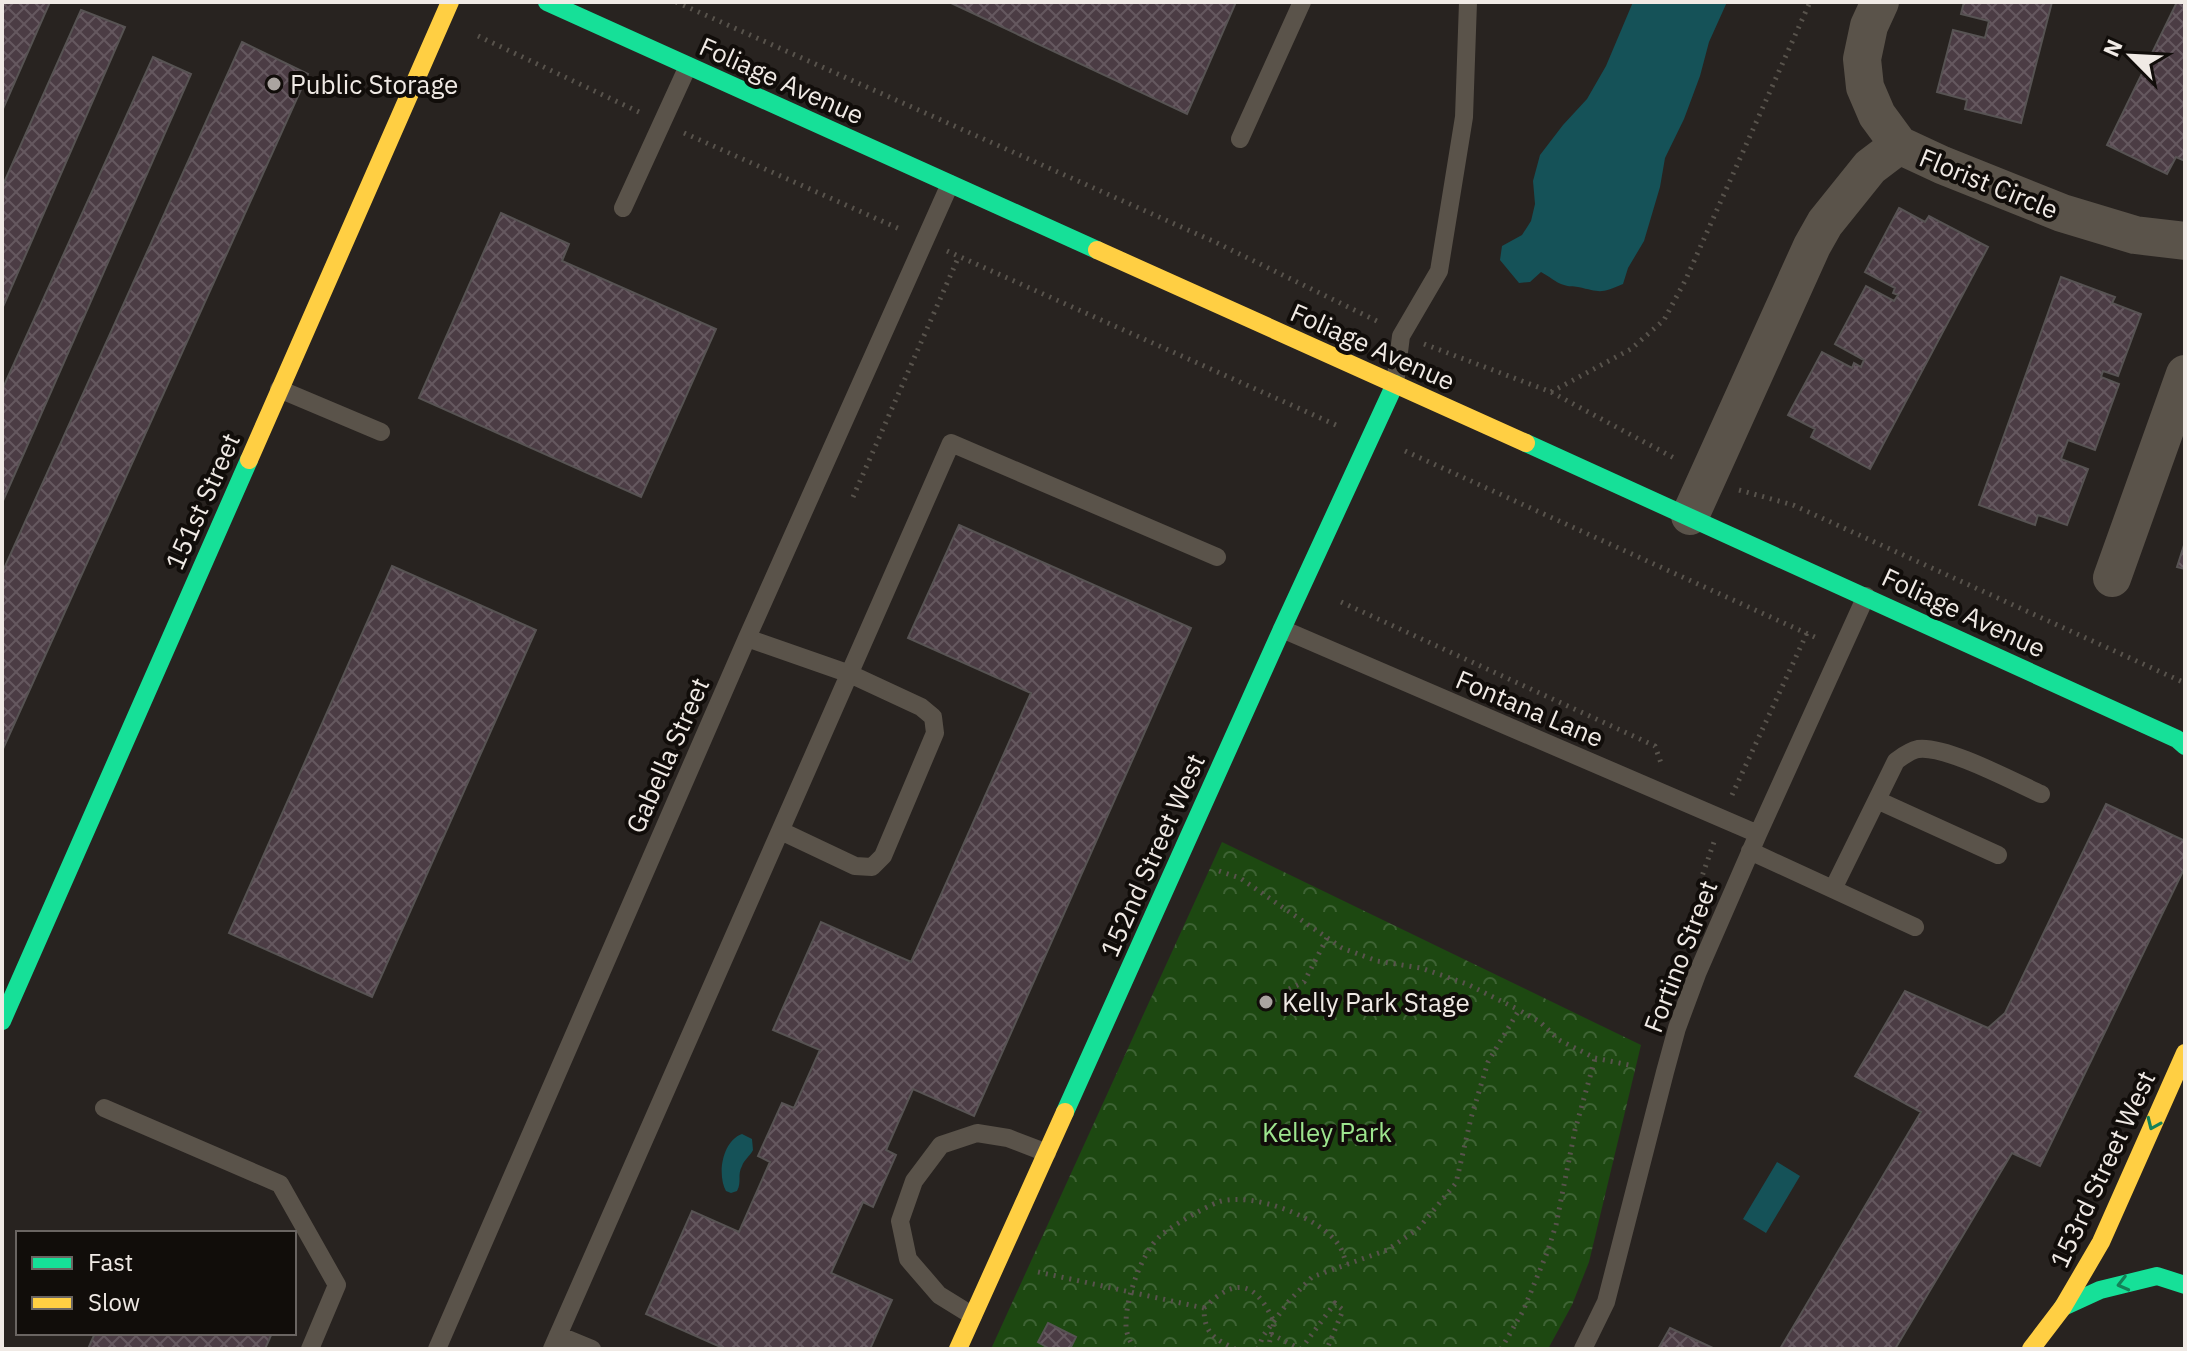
<svg xmlns="http://www.w3.org/2000/svg" width="2187" height="1351" font-family="'IBM Plex Sans',sans-serif">
  <style>
    .park { fill: url(#park-crowns) }
    .water { fill: #155258 }
    .building { fill: url(#building-cross-hatch); stroke: #575353; stroke-width: 2 }
    .lines { fill: none; stroke-linecap: round; stroke-linejoin: round }
    .path { stroke: #58534c; stroke-width: 5; stroke-dasharray: 2 6; stroke-linecap: butt }
    .lane { stroke: #5a534a; stroke-width: 18 }
    .street { stroke: #5a534a; stroke-width: 38 }
    .fast { stroke: #16e098; stroke-width: 18 }
    .slow { stroke: #ffcf43; stroke-width: 18 }
    .oneway { stroke: #148158 }
    .poi-dot { fill: #aaa4a0; stroke: #110d0a; stroke-width: 3 }
    .labels { text-anchor: middle; dominant-baseline: central; stroke-width: 8; stroke-linejoin: round; paint-order: stroke }
    .street-label { font-size: 26px; fill: #f0eae5; stroke: #110d0a }
    .poi-label { font-size: 26px; fill: #f0eae5; stroke: #110d0a; text-anchor: start }
    .park-label { font-size: 26px; fill: #9de58e; stroke: #110d0a }
  </style>
  <defs>
    <pattern id="park-crowns" width="20" height="18" patternUnits="userSpaceOnUse" patternTransform="scale(2)"><rect width="20" height="18" fill="#1d4811"/><path d="M2 6a3 3 0 1 1 6 0M12 15a3 3 0 1 1 6 0" fill="none" stroke="#3e6334"/></pattern>
    <pattern id="building-cross-hatch" width="8" height="8" patternUnits="userSpaceOnUse" patternTransform="scale(2)"><rect width="8" height="8" fill="#4b3c44"/><path d="M0 0l8 8M0 8l8-8" fill="none" stroke="#65585f"/></pattern>
  </defs>
  <rect width="100%" height="100%" fill="#282320"/>
  <!-- park -->
  <path class="park" d="M1222,842L1641,1045L1589,1262L1572,1305L1548,1349H991Z"/>
  <!-- water -->
  <path class="water" d="M1633,2H1727L1709,42L1700,76L1684,119L1665,158L1660,187L1644,241L1628,268L1623,284C1600,294 1601,292 1578,287C1573,286 1569,287 1564,285C1556,283 1549,276 1541,272L1530,282L1519,283L1500,260L1502,246L1522,235L1531,221L1535,204L1533,181L1540,155L1563,125L1587,99L1606,66Z
    M742,1134L752,1139L753,1150C750,1156 744,1160 742,1166C737,1175 742,1182 737,1191L731,1193L726,1191C717,1175 722,1141 742,1134Z
    M1777,1162L1800,1176L1766,1233L1743,1219Z"/>
  <!-- building -->
  <path class="building" d="M2,2H50L2,111Z
    M949,2H1236L1187,114Z
    M1964,2H2052L2021,123L1965,109L1967,100L1937,92L1953,30L1985,38L1989,21L1961,14Z
    M2177,2H2185V161L2176,157L2167,174L2107,145Z
    M81,10L125,27L2,309V187Z
    M242,42L308,74L2,751V573Z
    M153,57L191,74L2,503V390Z
    M1899,208L1925,222L1929,216L1988,247L1870,469L1811,437L1815,429L1788,415L1822,352L1852,368L1854,363L1861,367L1864,360L1835,344L1866,286L1894,301L1898,295L1893,293L1895,288L1865,272Z
    M501,213L569,244L562,261L716,329L641,497L419,398Z
    M2061,277L2115,297L2112,303L2141,314L2118,376L2103,371L2101,377L2119,384L2095,450L2068,440L2061,459L2088,469L2067,525L2038,515L2035,525L1979,505Z
    M959,525L1191,628L974,1116L913,1089L886,1150L896,1155L873,1207L863,1202L831,1273L892,1300L870,1349H725L646,1314L692,1211L739,1232L770,1162L758,1156L782,1103L794,1108L820,1050L773,1030L821,922L911,962L1031,693L908,638Z
    M2185,542V569L2177,567Z
    M392,566L536,630L372,997L229,933Z
    M2106,804L2185,841V867L2040,1166L2012,1153L1895,1349H1780L1921,1112L1855,1076L1905,991L1988,1028L2005,1013Z
    M1048,1323L1076,1337L1070,1349H1050L1038,1342Z
    M1670,1328L1715,1349H1658Z
    M95,1333H272L265,1349H88Z"/>
  <g class="lines">
    <!-- path -->
    <path class="path" d="M676,2L1215,242L1379,322
      M478,36L639,112
      M684,133L902,230
      M947,251L1336,425
      M1424,344L1551,392L1676,459
      M1551,392L1631,349L1664,320L1686,279L1810,2
      M1405,451L1819,639
      M1739,490L1793,505L2185,683
      M853,497L959,256
      M1341,602L1655,746L1661,763
      M1732,795L1807,633
      M1219,871L1240,878L1342,948L1377,961L1421,968L1467,984L1519,1010
      M1700,882L1714,842
      M1289,989L1304,982L1327,938
      M1038,1272L1204,1308C1204,1334 1214,1338 1235,1349
      M1204,1308C1236,1276 1256,1282 1274,1322L1268,1349
      M1271,1334L1300,1349
      M1134,1349C1131,1342 1126,1334 1126,1326C1125,1300 1141,1254 1160,1236C1168,1228 1207,1206 1218,1202C1251,1191 1322,1217 1340,1247C1343,1252 1344,1258 1347,1264
      M1258,1349L1263,1336L1289,1301L1312,1277L1387,1250L1418,1229L1456,1183L1471,1118L1488,1062L1519,1010L1540,1022L1559,1040L1595,1058L1629,1065
      M1301,1349L1335,1303L1343,1310L1327,1349
      M1501,1349L1523,1311L1547,1253L1556,1225L1575,1130L1595,1059"/>
    <!-- lane -->
    <path class="lane" d="M1240,139L1302,2
      M623,208L688,66
      M1395,384L1401,336L1439,271L1464,117L1468,2
      M279,389L381,432
      M1282,629L1758,834
      M747,638L850,674L921,707L933,717L935,733L883,856L872,867L855,866L781,831
      M1877,800L1998,855
      M1750,851L1915,927
      M1833,889L1896,761C1903,756 1909,751 1918,749C1945,745 2014,782 2041,794
      M104,1108L280,1184L337,1285L310,1349
      M973,1316L939,1295L908,1259L900,1221L914,1181L941,1145L977,1133L1008,1138L1047,1153
      M558,1335L592,1349
      M437,1349L747,638L950,184
      M552,1349L951,443L1217,557
      M1583,1349L1606,1302L1665,1072L1677,1028L1697,974L1758,834L1866,596"/>
    <!-- street -->
    <path class="street" d="M1880,2L1869,26L1862,59L1865,87L1877,115L1899,145L1942,165L2062,213L2135,235L2185,241
      M1690,516L1812,246L1825,223L1870,167L1899,145
      M2112,578L2185,374"/>
    <!-- fast -->
    <path class="fast" d="M547,2L1097,250
      M1526,443L2177,739L2185,746
      M2,1021L249,460
      M1065,1112L1282,629L1395,384
      M2063,1307L2100,1290L2157,1276L2185,1285"/>
    <!-- slow -->
    <path class="slow" d="M1097,250L1526,443
      M249,460L450,2
      M958,1349L1065,1112
      M2031,1349L2063,1307L2101,1242L2185,1053"/>
  </g>
  <!-- one-way arrows -->
  <defs><path id="oneway-chevron" d="M-2-3.5L2.5 0L-2 3.5" fill="none" stroke-width="1.6" stroke-linecap="round" stroke-linejoin="round" transform="scale(2)"/></defs>
  <g class="oneway">
    <use href="#oneway-chevron" transform="translate(2153 1124) rotate(114)"/>
    <use href="#oneway-chevron" transform="translate(2123 1284) rotate(166)"/>
  </g>
  <!-- markers -->
  <g class="poi-dot">
    <circle cx="274" cy="84" r="8"/>
    <circle cx="1266" cy="1002" r="8"/>
  </g>
  <g class="labels">
    <!-- street labels -->
    <g class="street-label">
      <text transform="translate(782 80) rotate(24)">Foliage Avenue</text>
      <text transform="translate(1989 183) rotate(22)">Florist Circle</text>
      <text transform="translate(1373 346) rotate(24)">Foliage Avenue</text>
      <text transform="translate(202 501) rotate(-66)">151st Street</text>
      <text transform="translate(1964 612) rotate(25)">Foliage Avenue</text>
      <text transform="translate(1530 708) rotate(23)">Fontana Lane</text>
      <text transform="translate(667 755) rotate(-66)">Gabella Street</text>
      <text transform="translate(1152 855) rotate(-66)">152nd Street West</text>
      <text transform="translate(1680 956) rotate(-69)">Fortino Street</text>
      <text transform="translate(2102 1169) rotate(-65)">153rd Street West</text>
    </g>
    <!-- poi labels -->
    <g class="poi-label">
      <text x="290" y="84">Public Storage</text>
      <text x="1282" y="1002">Kelly Park Stage</text>
    </g>
    <!-- park labels -->
    <g class="park-label">
      <text x="1327" y="1132">Kelley Park</text>
    </g>
  </g>
  <!-- border -->
  <rect width="2187" height="1351" fill="none" stroke="#f0eae5" stroke-width="8"/>
  <!-- legend -->
  <rect x="16" y="1231" width="280" height="104" fill="#110d0a" stroke="#6a6562" stroke-width="2"/>
  <rect x="32" y="1257" width="40" height="12" fill="#16e098" stroke="#6a6562" stroke-width="2"/>
  <text x="88" y="1271" font-size="24" fill="#f0eae5">Fast</text>
  <rect x="32" y="1297" width="40" height="12" fill="#ffcf43" stroke="#6a6562" stroke-width="2"/>
  <text x="88" y="1311" font-size="24" fill="#f0eae5">Slow</text>
  <!-- north arrow -->
  <g transform="translate(2131 56) rotate(294)" stroke="#110d0a" stroke-width="6" paint-order="stroke">
  <path d="M0-6L14 30L0 20L-14 30Z" fill="#f0eae5"/>
  <text y="-12" font-size="22" font-weight="bold" text-anchor="middle" fill="#f0eae5">N</text>
  </g>
</svg>
